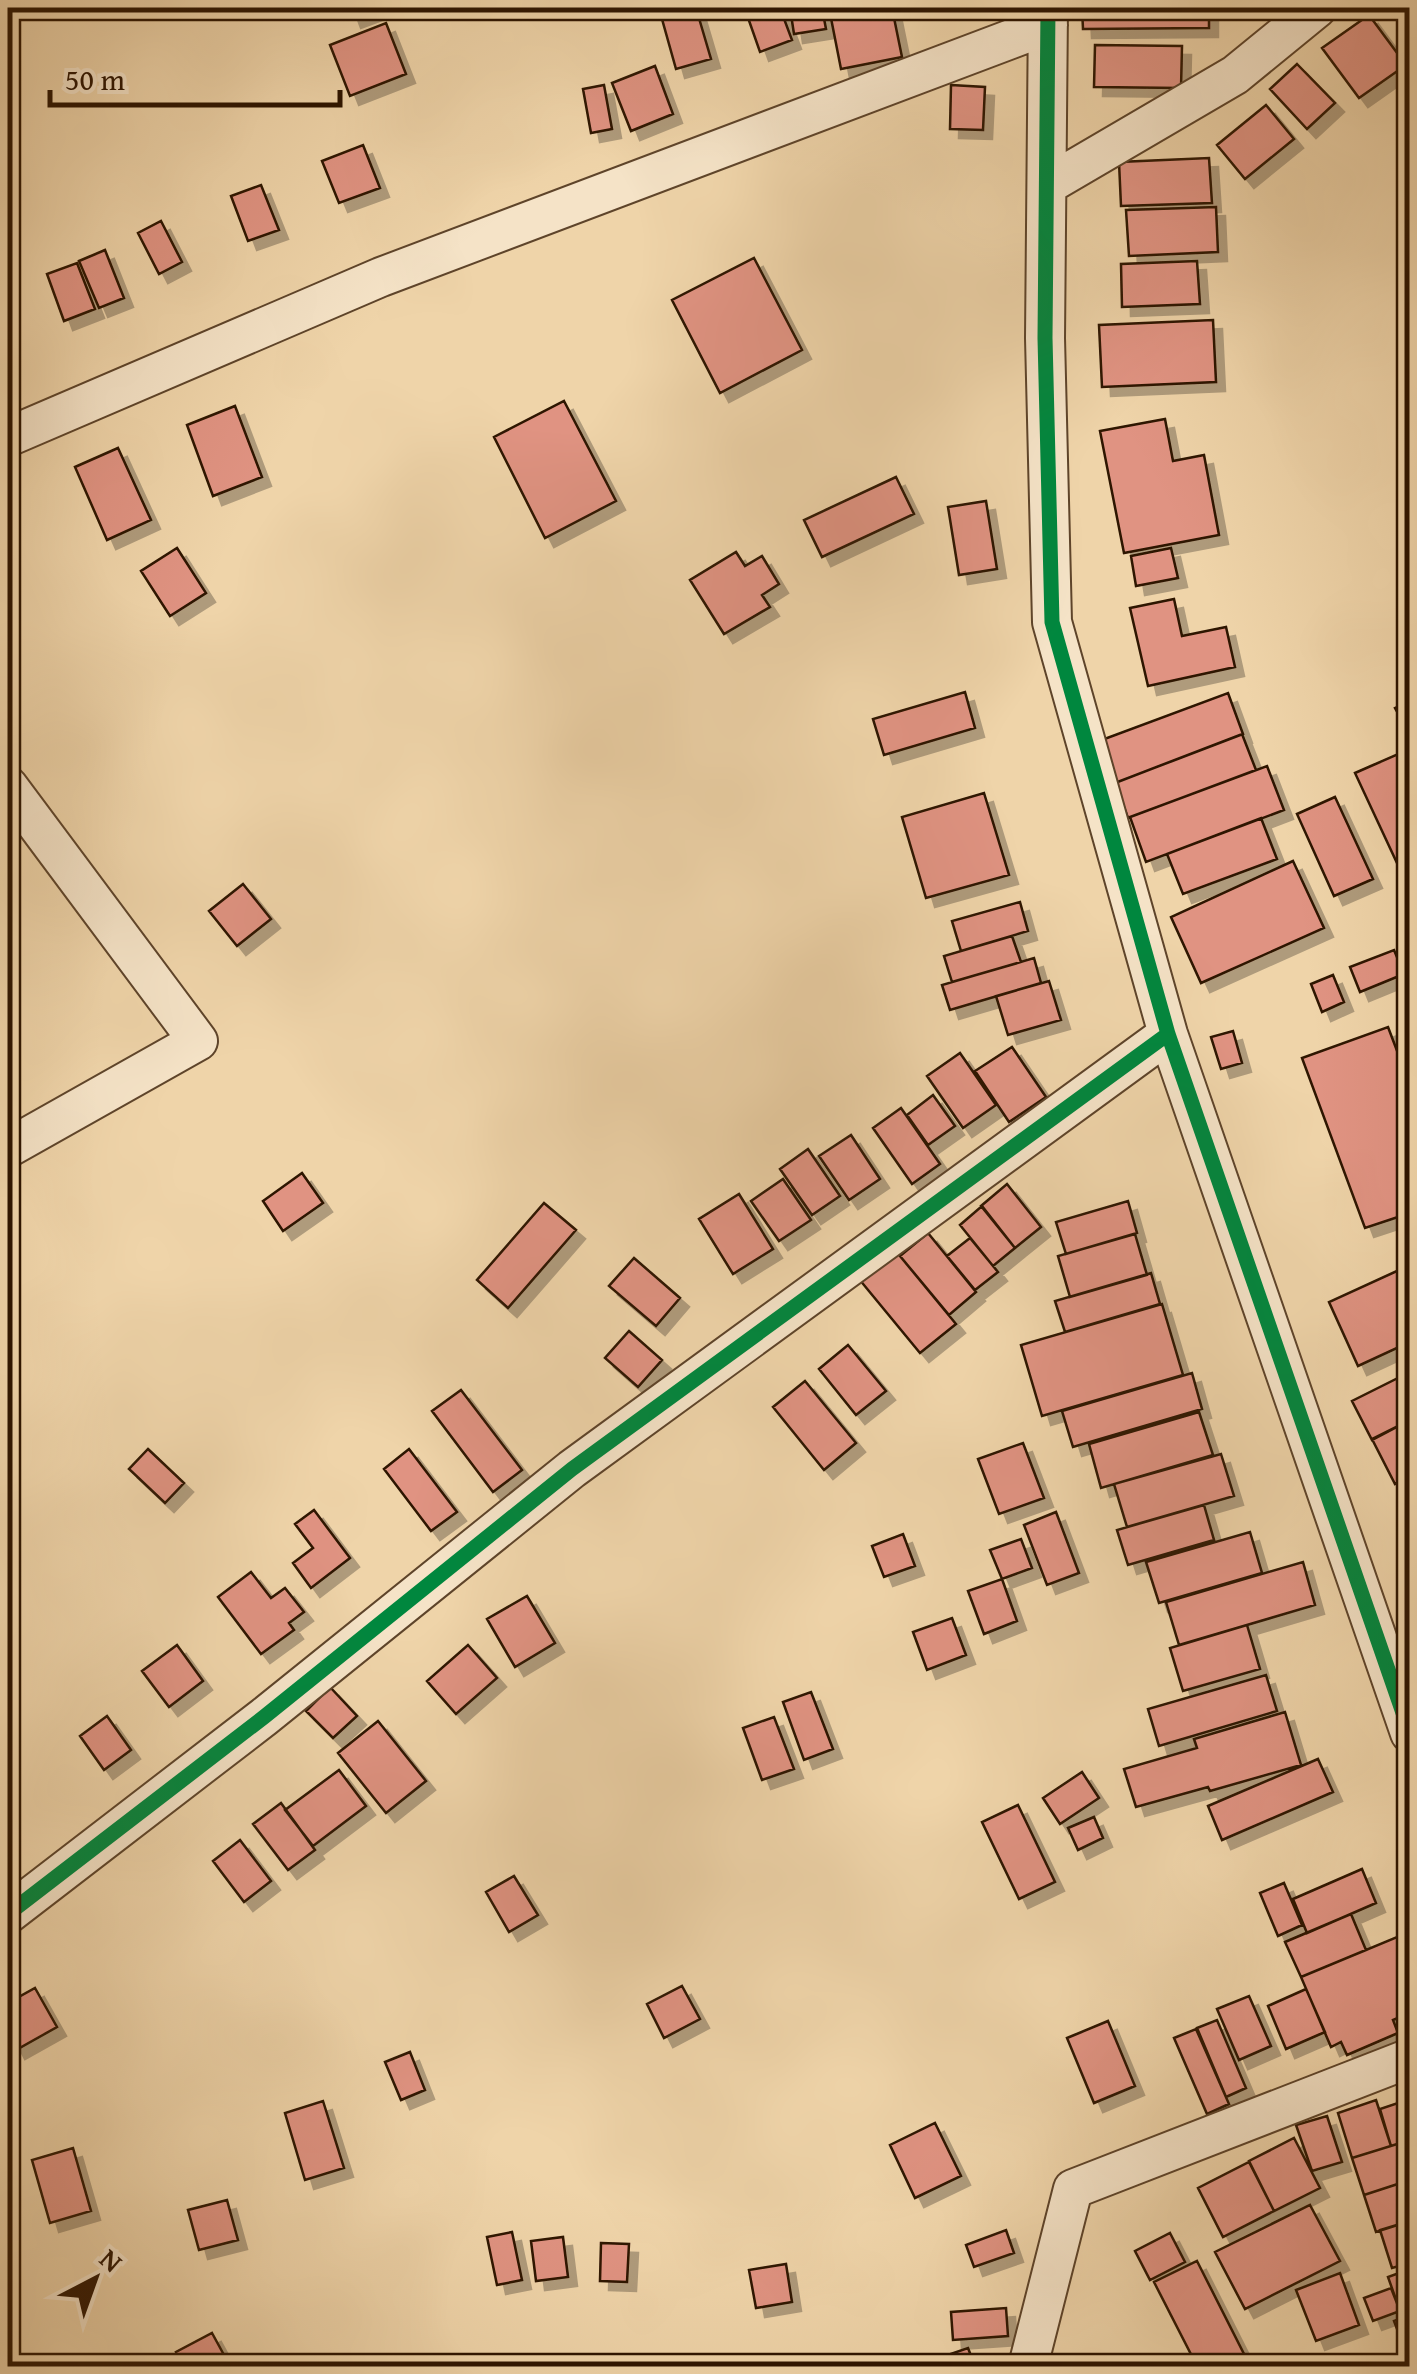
<svg xmlns="http://www.w3.org/2000/svg" width="1417" height="2374" font-family="'Gentium Book Plus',serif">
  <style>
    .building { fill: #e09382; stroke: #2d1400; stroke-width: 2.5; filter: url(#shadow) }
    .lines { fill: none; stroke-linecap: round; stroke-linejoin: round }
    .minor-casing { stroke: #5e442a; stroke-width: 42 }
    .minor { stroke: #f5e3c7; stroke-width: 38 }
    .cycleway-casing { stroke: #f5e3c7; stroke-width: 21 }
    .cycleway { stroke: #00873e; stroke-width: 15 }
  </style>
  <defs>
    <filter id="shadow"><feDropShadow dx="9" dy="9" stdDeviation="0" flood-color="#0004"/></filter>
  </defs>
  <rect width="100%" height="100%" fill="#efd4a9"/>
  <filter id="stains"><feTurbulence type="fractalNoise" baseFrequency=".002" numOctaves="4"/><feColorMatrix values="0 0 0 0 .2 0 0 0 0 .09 0 0 0 0 .02 0 0 0 .5 -.17"/></filter>
  <radialGradient id="worn" r=".72"><stop offset=".6" stop-color="#630" stop-opacity="0"/><stop offset="1" stop-color="#630" stop-opacity=".3"/></radialGradient>
  <!-- building -->
  <path class="building" d="M348,8H381L352,19Z
    M696,8L711,59L676,69L662,19Z
    M760,8H780L792,40L760,52L746,12Z
    M790,8H822L826,29L794,34Z
    M829,8H892L902,57L841,69Z
    M1082,8H1209V28L1083,29Z
    M1369,15L1406,65L1359,98L1322,48Z
    M386,23L406,74L350,96L330,45Z
    M1095,45L1182,46L1181,88L1094,87Z
    M1297,64L1335,103L1307,129L1270,89Z
    M655,66L673,114L631,131L612,83Z
    M604,85L612,129L591,133L583,89Z
    M951,85L985,87L983,130L950,129Z
    M1266,105L1294,139L1245,179L1217,145Z
    M363,145L380,188L339,203L322,161Z
    M1209,158L1212,203L1121,206L1119,162Z
    M261,185L279,230L248,241L231,196Z
    M1216,207L1218,252L1129,256L1126,210Z
    M161,221L182,262L159,274L138,233Z
    M105,250L124,298L99,308L79,261Z
    M754,258L802,350L720,393L672,300Z
    M1197,261L1200,304L1122,307L1121,264Z
    M77,263L95,309L64,321L47,274Z
    M1213,320L1216,382L1102,387L1099,325Z
    M564,401L616,501L545,538L494,437Z
    M235,406L262,477L213,496L187,425Z
    M1165,419L1173,461L1204,455L1219,535L1124,553L1100,431Z
    M118,448L151,520L107,540L75,467Z
    M896,477L914,514L822,557L804,520Z
    M986,501L997,569L959,575L948,507Z
    M177,548L206,593L170,616L141,571Z
    M1171,548L1178,578L1136,586L1131,556Z
    M736,552L745,566L762,556L779,584L762,595L770,607L724,634L690,580Z
    M1174,599L1182,636L1226,627L1235,667L1148,686L1130,608Z
    M965,692L975,728L884,755L873,719Z
    M1228,693L1243,734L1115,783L1099,741Z
    M1410,701V735L1395,708Z
    M1242,734L1256,770L1128,818L1115,783Z
    M1405,751L1410,760V857L1397,863L1355,773Z
    M1267,766L1284,810L1146,862L1130,817Z
    M984,793L1009,875L926,898L902,817Z
    M1335,797L1373,879L1334,896L1297,814Z
    M1261,818L1277,859L1183,894L1167,854Z
    M1293,861L1324,928L1201,983L1171,917Z
    M243,884L271,919L237,946L209,911Z
    M1020,902L1028,931L961,951L952,921Z
    M1012,936L1021,962L952,982L944,956Z
    M1394,950L1404,974L1360,992L1350,967Z
    M1034,958L1041,983L950,1010L942,985Z
    M1333,975L1344,1002L1322,1012L1311,984Z
    M1049,981L1061,1020L1008,1035L996,996Z
    M1388,1027L1410,1085V1213L1365,1228L1302,1058Z
    M1233,1031L1242,1063L1221,1069L1211,1037Z
    M1012,1047L1046,1097L1009,1122L975,1071Z
    M960,1053L996,1105L963,1128L927,1076Z
    M933,1095L955,1126L928,1145L907,1115Z
    M901,1108L940,1164L912,1184L873,1128Z
    M851,1135L880,1179L849,1200L819,1156Z
    M808,1149L840,1196L812,1215L780,1169Z
    M302,1173L323,1203L283,1231L263,1201Z
    M783,1179L811,1220L779,1241L751,1201Z
    M1007,1184L1041,1227L1015,1248L981,1206Z
    M739,1194L773,1249L733,1274L699,1219Z
    M1128,1201L1137,1233L1066,1254L1056,1222Z
    M544,1203L576,1230L508,1308L477,1280Z
    M982,1206L1015,1248L993,1266L960,1225Z
    M928,1233L976,1292L949,1315L900,1256Z
    M1135,1234L1147,1275L1070,1297L1058,1256Z
    M970,1238L998,1272L975,1290L947,1256Z
    M895,1250L956,1324L920,1353L859,1279Z
    M634,1258L680,1298L656,1326L609,1286Z
    M1410,1265V1342L1358,1366L1329,1302Z
    M1151,1273L1160,1304L1065,1332L1055,1301Z
    M1162,1304L1183,1375L1042,1416L1021,1345Z
    M629,1331L662,1360L638,1387L605,1358Z
    M848,1345L886,1391L856,1415L819,1369Z
    M1410,1372V1420L1372,1440L1352,1401Z
    M1192,1373L1202,1409L1073,1447L1062,1411Z
    M805,1381L856,1443L824,1470L773,1407Z
    M461,1390L522,1470L493,1492L432,1411Z
    M1199,1412L1213,1455L1101,1488L1089,1444Z
    M1410,1420V1476L1395,1484L1372,1439Z
    M1023,1443L1044,1498L999,1514L978,1459Z
    M148,1449L184,1483L165,1503L129,1469Z
    M409,1449L457,1512L431,1531L384,1469Z
    M1221,1454L1234,1496L1127,1527L1114,1484Z
    M1204,1505L1214,1540L1128,1565L1117,1530Z
    M314,1510L350,1558L311,1588L293,1563L313,1548L295,1524Z
    M1056,1512L1079,1573L1047,1585L1024,1525Z
    M1250,1532L1262,1573L1159,1603L1146,1562Z
    M903,1534L915,1566L884,1577L872,1546Z
    M1021,1539L1032,1568L1002,1579L990,1550Z
    M1303,1562L1315,1605L1179,1645L1166,1602Z
    M251,1572L271,1598L285,1588L304,1612L289,1623L294,1630L261,1654L218,1597Z
    M1002,1579L1017,1621L984,1634L968,1591Z
    M527,1596L555,1643L515,1667L487,1619Z
    M952,1618L966,1655L927,1670L913,1632Z
    M1247,1625L1260,1669L1183,1691L1170,1648Z
    M177,1645L203,1681L169,1707L142,1671Z
    M468,1645L497,1678L456,1714L427,1681Z
    M1266,1675L1277,1711L1159,1746L1148,1709Z
    M330,1687L357,1716L333,1738L306,1711Z
    M811,1692L833,1749L804,1760L783,1702Z
    M1285,1712L1301,1765L1210,1791L1208,1787L1136,1807L1124,1769L1197,1748L1194,1739Z
    M107,1716L131,1750L104,1770L80,1736Z
    M774,1717L794,1769L762,1780L743,1728Z
    M378,1721L426,1781L386,1813L338,1753Z
    M1318,1759L1333,1792L1222,1840L1208,1806Z
    M339,1770L366,1806L313,1846L285,1810Z
    M1082,1772L1099,1798L1060,1824L1043,1798Z
    M281,1803L315,1850L288,1870L253,1824Z
    M1018,1805L1055,1882L1019,1899L982,1822Z
    M1094,1817L1103,1838L1078,1850L1068,1828Z
    M240,1840L271,1881L244,1902L213,1861Z
    M1362,1869L1376,1903L1307,1933L1293,1899Z
    M514,1876L538,1915L509,1932L486,1892Z
    M1284,1883L1302,1925L1278,1936L1260,1893Z
    M1351,1914L1366,1950L1301,1977L1285,1942Z
    M1397,1937L1410,1966V2013L1393,2020L1398,2033L1347,2055L1341,2042L1331,2047L1301,1977Z
    M682,1986L700,2019L664,2038L647,2004Z
    M35,1988L57,2027L16,2050L8,2034V2003Z
    M1306,1989L1325,2032L1286,2049L1268,2006Z
    M1249,1996L1271,2046L1239,2060L1217,2009Z
    M1217,2020L1246,2088L1226,2097L1197,2028Z
    M1108,2021L1135,2086L1094,2103L1067,2038Z
    M1196,2029L1229,2104L1207,2114L1174,2038Z
    M410,2052L425,2090L401,2100L385,2062Z
    M1410,2099V2140L1391,2146L1380,2109Z
    M1376,2100L1391,2146L1352,2158L1338,2113Z
    M323,2101L344,2168L305,2180L285,2113Z
    M1327,2116L1342,2162L1312,2171L1296,2125Z
    M935,2123L961,2176L915,2198L890,2145Z
    M1294,2138L1320,2188L1274,2211L1249,2161Z
    M1410,2140V2180L1364,2195L1352,2158Z
    M73,2148L91,2211L50,2223L32,2160Z
    M1249,2162L1274,2211L1223,2237L1198,2188Z
    M1410,2180V2221L1376,2232L1364,2195Z
    M227,2200L238,2240L199,2250L188,2210Z
    M1310,2205L1340,2261L1245,2309L1215,2252Z
    M1410,2221V2263L1392,2268L1380,2230Z
    M1006,2230L1014,2253L974,2267L966,2245Z
    M512,2232L522,2280L497,2285L487,2237Z
    M1170,2233L1185,2262L1150,2280L1135,2251Z
    M563,2237L568,2277L536,2281L531,2241Z
    M601,2243L629,2244L627,2282L600,2281Z
    M1197,2261L1245,2356L1223,2366H1197L1154,2282Z
    M786,2264L792,2302L756,2308L749,2270Z
    M1410,2269V2307L1400,2311L1388,2277Z
    M1340,2273L1359,2325L1316,2341L1296,2290Z
    M1391,2288L1400,2311L1373,2321L1364,2298Z
    M1006,2308L1008,2336L953,2340L951,2312Z
    M1410,2315V2361H1409L1394,2321Z
    M212,2333L230,2366H184L176,2352Z
    M968,2348L975,2366H932L930,2361Z"/>
  <g class="lines">
    <defs>
      <path id="minor" d="M1048,8L1045,338L1052,622L1168,1034L1410,1733
        M1047,185L1235,75L1317,8
        M8,437L381,277L1048,25
        M8,786L198,1041L8,1148
        M8,1914L264,1717L572,1469L1168,1034
        M1028,2366L1073,2189L1410,2058"/>
    </defs>
    <!-- minor casing -->
    <use href="#minor" class="minor-casing"/>
    <!-- minor -->
    <use href="#minor" class="minor"/>
    <defs>
      <path id="cycleway" d="M1048,8L1045,338L1052,622L1168,1034L1410,1733
        M8,1914L264,1717L572,1469L1168,1034"/>
    </defs>
    <!-- cycleway casing -->
    <use href="#cycleway" class="cycleway-casing"/>
    <!-- cycleway -->
    <use href="#cycleway" class="cycleway"/>
  </g>
  <!-- margin -->
  <rect width="1417" height="2374" fill="none" stroke="#efd4a9" stroke-width="40"/>
  <rect x="10" y="10" width="1397" height="2354" fill="none" stroke="#2d1400" stroke-width="5"/>
  <rect x="20" y="20" width="1377" height="2334" fill="none" stroke="#2d1400" stroke-width="2.5"/>
  <!-- north arrow -->
  <g transform="translate(95 2279) rotate(41)" stroke="#f5e3c7" stroke-width="8" paint-order="stroke">
  <path d="M0-8L18 38L0 25L-18 38Z" fill="#2d1400"/>
  <text y="-15" font-size="28" font-weight="bold" text-anchor="middle" fill="#2d1400">N</text>
  </g>
  <!-- scale -->
  <path d="M50 90v15h290v-15" fill="none" stroke="#2d1400" stroke-width="5"/>
  <text x="65" y="90" font-size="30" fill="#2d1400" stroke="#f5e3c7" stroke-width="8" paint-order="stroke">50 m</text>
  <rect width="100%" height="100%" filter="url(#stains)"/>
  <rect width="100%" height="100%" fill="url(#worn)"/>
</svg>
